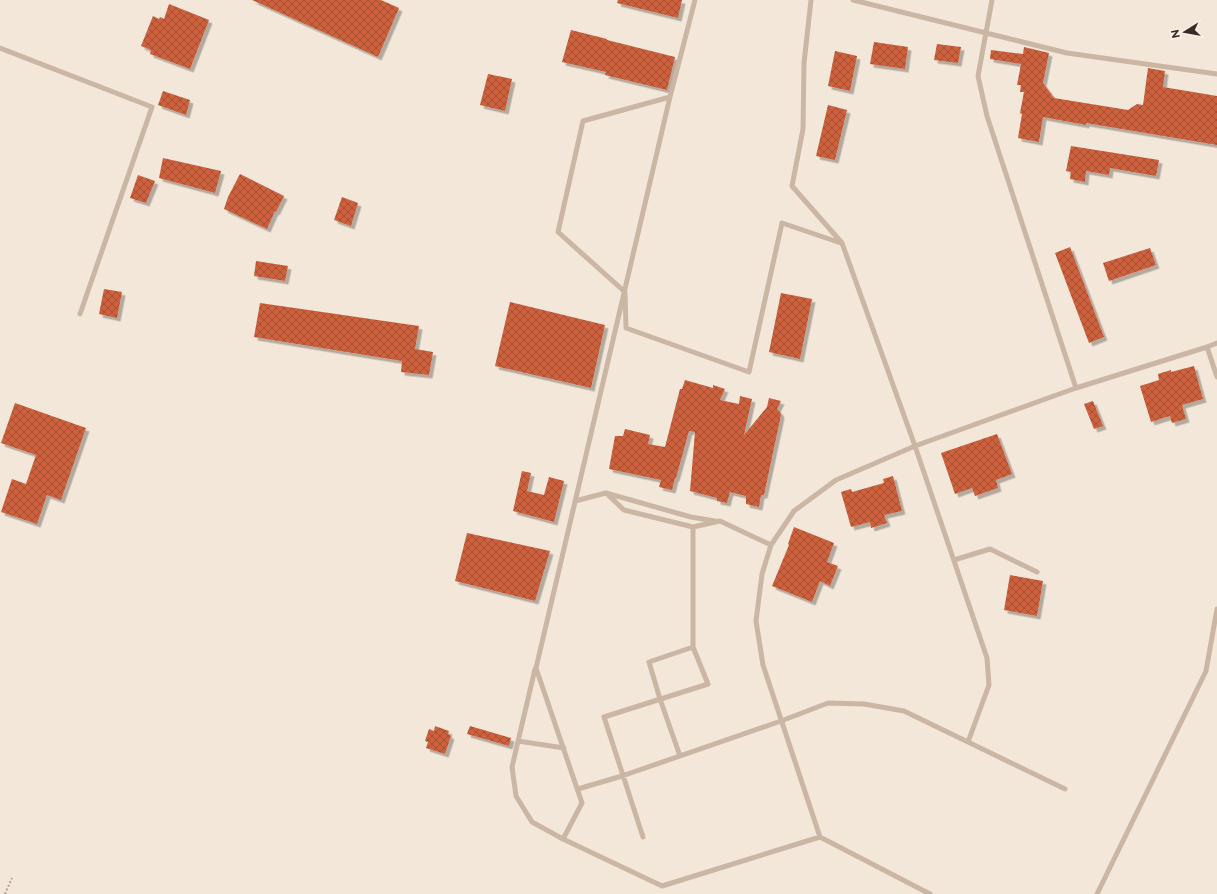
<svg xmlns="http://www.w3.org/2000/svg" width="1217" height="894" font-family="Montserrat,sans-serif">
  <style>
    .building { fill: url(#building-cross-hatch); filter: url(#shadow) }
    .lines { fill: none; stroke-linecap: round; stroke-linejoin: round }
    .path { stroke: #b7a08e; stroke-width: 2; stroke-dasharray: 2 2; stroke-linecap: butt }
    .lane { stroke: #cbb6a4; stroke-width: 5 }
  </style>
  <defs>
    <pattern id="building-cross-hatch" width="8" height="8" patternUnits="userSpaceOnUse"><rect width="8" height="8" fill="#cd603c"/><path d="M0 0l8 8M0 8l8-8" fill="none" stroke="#a74f32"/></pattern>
    <filter id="shadow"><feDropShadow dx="3.5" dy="3.5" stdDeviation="0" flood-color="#0004"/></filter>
  </defs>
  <rect width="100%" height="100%" fill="#f3e7d9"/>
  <!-- building -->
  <path class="building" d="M252,0H381L399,8L378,57Z
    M618,0H682L678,18L617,3Z
    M169,4L209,20L190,69L150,54L151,50L141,46L153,16L159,19L160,17L164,19Z
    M571,30L607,39V40L675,57L667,90L605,75L606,72L562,62Z
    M874,42L908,47L905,69L870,64Z
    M937,44L961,47L958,63L934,60Z
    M1024,47L1049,53L1043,83L1054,98L1128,110L1137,104L1143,105L1148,68L1165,71L1163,87L1217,96V145L1086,123V125L1043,117L1039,142L1018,138L1022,114L1020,113L1024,92H1020L1021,85H1017L1021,64L990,59L991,50L1023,54Z
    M835,51L857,56L850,91L828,86Z
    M488,74L512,79L505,111L480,105Z
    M163,91L190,100L186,115L158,105Z
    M828,105L847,110L835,160L816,156Z
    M1071,146L1159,160L1156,176L1110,168L1109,175L1086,171L1085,182L1070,179L1071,172L1066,171Z
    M163,158L221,171L215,193L159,178Z
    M240,174L284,196L276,212L275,211L267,229L224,209L228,197Z
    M138,175L155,181L146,203L130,198Z
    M342,197L358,203L351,226L334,220Z
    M1070,247L1104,337L1089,343L1055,253Z
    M1150,248L1156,265L1109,281L1103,263Z
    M256,261L288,266L285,281L254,276Z
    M104,289L122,292L117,318L99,314Z
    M781,293L812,299L800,359L769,352Z
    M510,302L605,325L591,388L495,366Z
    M260,303L419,326L415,349L433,352L429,375L401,372L402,361L254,337Z
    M1194,366L1203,399L1182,405L1186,419L1172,423L1170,416L1151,422L1140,386L1159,380L1158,374L1171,370V372Z
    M685,380L713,388V385L725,389L720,400L739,404L740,396L752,399L744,435L767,407L769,398L781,401L777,409L780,412L781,415L764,495H761L759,507L746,504V496L730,492L727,503L717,501V498L690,491L695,432L689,431L676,478H675L672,490L659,487L661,480L609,469L615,436H623L625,429L650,435L648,444L665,447L680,389H682Z
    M1093,401L1103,426L1094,429L1084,404Z
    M15,403L86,428L61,500L47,495L37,524L1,512L12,479L26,484L36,455L1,443Z
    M997,434L1012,474L996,480L998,488L975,496L972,488L955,494L941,453Z
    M522,471L531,473L527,491L544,495L549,477L564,481L554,522L513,511Z
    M893,476L902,511L884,515L887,523L871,528L870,522L851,527L841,492L851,489L852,492L884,483L883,479Z
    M794,527L834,543L827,562L838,566L830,586L820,581L812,602L772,586L789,545L788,544Z
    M467,533L550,551L535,601L455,581Z
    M1010,575L1043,581L1037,616L1004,610Z
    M435,726L449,731L448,734L451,736L445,754L426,748L428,742L425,741L429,729L434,731Z
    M470,726L511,738L509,746L467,734Z"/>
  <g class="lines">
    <!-- path -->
    <path class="path" d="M5,894L12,878"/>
    <!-- lane -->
    <path class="lane" d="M811,0L804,63L803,129L792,186L842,243L915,446L987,658L989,685L968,742
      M853,0L1067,53L1217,74
      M992,0L978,76L987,116L1076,388
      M0,48L152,107L80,314
      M670,97L583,121L558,232L625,292L626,328L749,372L782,223L841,243
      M1217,343L1207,347L1217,377
      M606,493L624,510L693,527L720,521L771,545
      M575,501L606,493L691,517L715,521
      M954,560L990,549L1037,572
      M535,669L512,767L516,796L532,822L563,839L662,886L820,837
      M518,741L564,748
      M680,756L660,699L649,662L693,647
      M578,789L622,776L781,721L828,703L864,704L904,711L1065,789
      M643,837L604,717L708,684L693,647V527
      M563,839L582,803L536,668L670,97L695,0
      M930,894L820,837L763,665L756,621L762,574L771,545L794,511L836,480L915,446L1076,388L1207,347
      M1097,894L1206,671L1217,609"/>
  </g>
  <!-- north arrow -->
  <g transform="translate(1185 32) rotate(259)" stroke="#faf1e5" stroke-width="3" paint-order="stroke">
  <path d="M0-3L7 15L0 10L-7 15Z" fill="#362b26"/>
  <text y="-6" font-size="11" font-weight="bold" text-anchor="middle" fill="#362b26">N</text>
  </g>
</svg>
